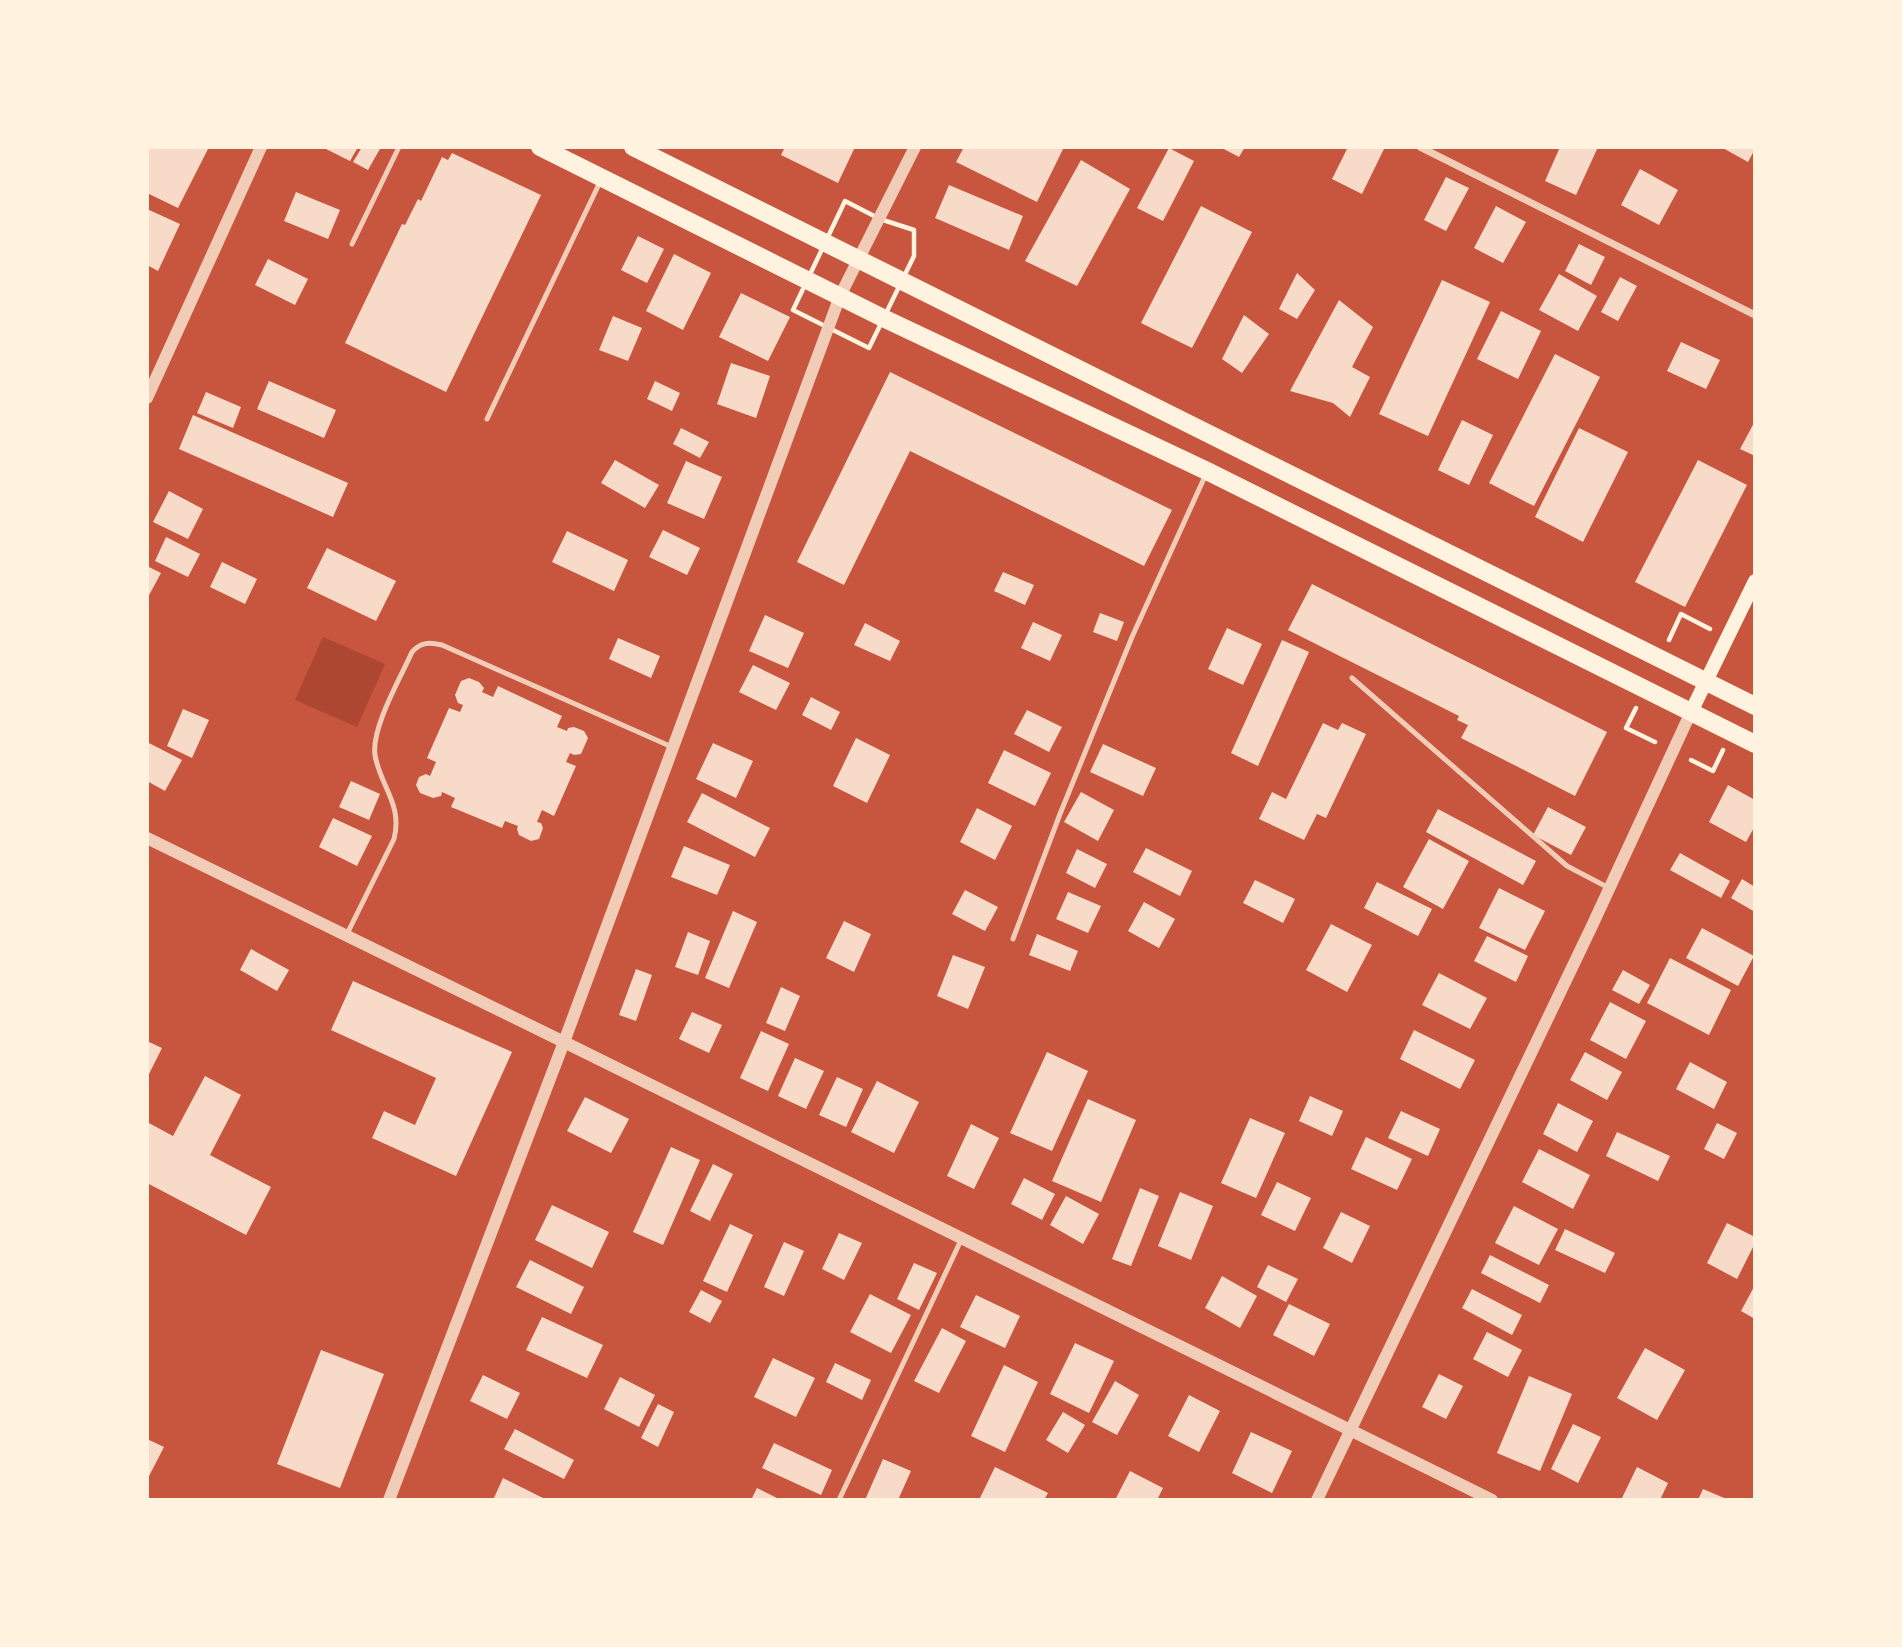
<svg xmlns="http://www.w3.org/2000/svg" width="1902" height="1647" font-family="'Noto Serif',serif">
  <style>
    .green { fill: #ae4732 }
    .building { fill: #f7dbc8 }
    .lines { fill: none; stroke-linecap: round; stroke-linejoin: round }
    .path { stroke: #fff3e0; stroke-width: 4.5 }
    .service { stroke: #f1ccb7; stroke-width: 5 }
    .minor { stroke: #f1ccb7; stroke-width: 7 }
    .tertiary { stroke: #f1ccb7; stroke-width: 12 }
    .secondary { stroke: #fff3e0; stroke-width: 14 }
    .primary { stroke: #fff3e0; stroke-width: 18 }
  </style>
  <rect width="100%" height="100%" fill="#c8553d"/>
  <!-- green -->
  <path class="green" d="M323,637L385,664L357,727L295,700Z"/>
  <!-- building -->
  <path class="building" d="M147,147H209L178,208L147,193Z
    M322,147H358L350,161Z
    M362,147H381L368,170L353,162Z
    M785,147H855L838,183L781,155Z
    M964,147H1064L1037,202L956,162Z
    M1220,147H1245L1239,157Z
    M1348,147H1380L1384,149L1362,194L1332,179Z
    M1560,147H1598L1576,195L1545,181Z
    M1721,147H1755V149L1748,162Z
    M1169,148L1194,161L1163,221L1137,208Z
    M452,153L541,195L446,392L345,343L402,224L405,225L418,199L421,201L442,157L448,160Z
    M1081,160L1130,189L1077,286L1025,261Z
    M1640,169L1678,190L1659,225L1621,205Z
    M1446,177L1469,188L1446,231L1424,220Z
    M949,185L1023,216L1009,250L935,218Z
    M296,192L340,210L328,239L284,221Z
    M1201,206L1252,232L1192,348L1141,323Z
    M1496,206L1526,222L1503,263L1474,248Z
    M147,209L180,224L158,271L147,265Z
    M638,236L664,249L647,283L621,270Z
    M1579,244L1605,257L1591,285L1565,271Z
    M674,254L711,273L683,330L646,311Z
    M268,259L308,279L295,305L255,285Z
    M1297,273L1315,290L1297,319L1279,309Z
    M1559,274L1597,296L1578,331L1539,310Z
    M1620,277L1637,286L1618,321L1601,312Z
    M1442,280L1490,302L1428,436L1379,414Z
    M741,293L790,317L768,361L719,337Z
    M1339,300L1373,327L1352,367L1370,377L1350,417L1333,403L1290,391Z
    M1501,311L1541,331L1518,379L1477,359Z
    M1244,315L1269,334L1242,373L1222,359Z
    M613,316L642,328L628,361L599,350Z
    M1681,342L1720,360L1706,389L1667,371Z
    M1555,354L1600,377L1534,506L1489,483Z
    M731,363L770,376L756,418L717,404Z
    M890,372L1172,510L1144,566L910,451L844,585L797,562Z
    M269,381L336,410L324,438L257,409Z
    M655,381L680,393L672,411L647,399Z
    M206,392L241,407L233,428L197,413Z
    M193,415L348,483L333,517L179,449Z
    M1462,420L1493,435L1469,485L1438,470Z
    M1755,421V456L1740,449Z
    M681,428L709,442L700,458L673,444Z
    M1579,428L1628,452L1583,542L1535,517Z
    M615,460L659,485L645,508L601,483Z
    M1698,460L1747,485L1685,607L1635,582Z
    M686,461L722,477L704,519L667,503Z
    M169,491L203,509L188,539L153,522Z
    M663,530L700,548L687,575L649,557Z
    M567,531L628,560L614,591L552,562Z
    M166,537L200,554L188,577L155,561Z
    M327,548L396,581L376,621L307,588Z
    M222,562L257,579L245,604L210,587Z
    M147,566L161,573L147,599Z
    M1003,572L1034,585L1025,605L994,591Z
    M1312,584L1607,732L1575,796L1461,738L1468,725L1457,720L1459,716L1288,630Z
    M1100,613L1124,622L1117,641L1093,632Z
    M765,615L804,633L788,668L749,651Z
    M1033,622L1062,635L1050,661L1021,648Z
    M865,623L900,641L890,661L854,645Z
    M1227,628L1262,644L1243,685L1208,669Z
    M618,638L660,656L651,678L609,659Z
    M1282,640L1309,652L1258,766L1231,753Z
    M753,665L790,683L776,710L739,692Z
    M469,678L479,682L484,688L482,692L493,697L498,686L562,716L557,727L567,731L568,728L574,727L584,731L588,738L581,754L574,755L570,753L566,762L576,766L554,816L542,810L537,822L541,823L543,828L539,839L531,841L519,835L517,829L518,826L505,821L502,828L451,807L455,798L442,792L441,796L433,798L420,793L416,785L419,777L426,774L430,776L436,762L427,758L449,708L460,712L463,705L458,703L455,695L461,681Z
    M811,697L840,712L831,730L802,715Z
    M183,709L209,720L192,758L167,746Z
    M1027,710L1062,727L1049,752L1014,734Z
    M1323,723L1338,730L1342,723L1366,734L1326,818L1317,814L1304,840L1259,819L1272,792L1286,799Z
    M856,738L890,755L867,803L833,786Z
    M147,742L182,760L165,791L147,781Z
    M713,743L753,761L736,798L696,779Z
    M1103,744L1156,768L1143,796L1090,772Z
    M1004,750L1051,773L1035,806L988,783Z
    M351,781L380,794L369,820L339,807Z
    M1728,785L1755,800V826L1746,842L1709,822Z
    M1081,792L1114,810L1098,841L1064,822Z
    M702,793L770,828L755,857L687,822Z
    M1548,807L1586,827L1571,855L1533,835Z
    M977,808L1012,826L995,860L960,842Z
    M1438,809L1536,861L1523,885L1426,832Z
    M333,818L372,836L357,866L319,847Z
    M1429,839L1469,861L1443,909L1403,887Z
    M684,846L730,865L717,895L671,877Z
    M1146,848L1192,871L1180,896L1133,872Z
    M1077,849L1107,864L1095,888L1066,873Z
    M1680,853L1730,881L1721,898L1670,870Z
    M1742,879L1755,887V912L1731,898Z
    M1255,880L1295,899L1283,923L1243,903Z
    M1377,882L1432,909L1418,936L1364,908Z
    M1499,888L1545,911L1525,950L1479,928Z
    M965,890L998,907L985,931L952,914Z
    M1068,892L1101,906L1088,933L1056,919Z
    M1144,902L1175,919L1159,948L1128,931Z
    M733,911L757,922L729,988L705,978Z
    M844,921L871,934L854,972L826,958Z
    M1331,924L1372,945L1347,992L1306,970Z
    M1702,928L1754,956L1738,986L1686,958Z
    M688,932L710,941L698,975L675,967Z
    M1037,934L1078,951L1070,971L1029,955Z
    M1487,936L1528,956L1516,982L1474,961Z
    M251,949L289,970L277,991L240,970Z
    M953,955L985,967L968,1009L937,996Z
    M1670,958L1731,990L1709,1035L1647,1003Z
    M636,969L652,975L636,1021L619,1015Z
    M1623,970L1650,985L1639,1004L1612,990Z
    M1439,973L1487,998L1470,1029L1422,1005Z
    M353,981L512,1052L456,1176L372,1138L384,1111L415,1125L436,1078L331,1030Z
    M781,987L800,996L785,1031L766,1023Z
    M1610,1002L1646,1021L1626,1059L1590,1040Z
    M692,1012L722,1025L709,1053L679,1039Z
    M1414,1030L1475,1060L1460,1089L1400,1059Z
    M761,1031L789,1044L768,1091L740,1078Z
    M147,1041L162,1048L147,1078Z
    M1047,1052L1088,1071L1052,1151L1010,1133Z
    M1585,1052L1622,1072L1607,1100L1570,1080Z
    M795,1058L824,1071L806,1109L778,1096Z
    M1690,1062L1727,1082L1714,1109L1676,1089Z
    M205,1076L241,1095L210,1155L271,1187L246,1235L147,1183V1122L173,1136Z
    M837,1077L863,1089L846,1127L819,1115Z
    M877,1081L919,1102L894,1153L851,1132Z
    M1310,1096L1343,1111L1332,1136L1299,1121Z
    M585,1097L629,1119L611,1153L567,1131Z
    M1088,1099L1136,1120L1101,1202L1052,1181Z
    M1558,1103L1593,1121L1577,1152L1543,1134Z
    M1401,1111L1440,1129L1428,1156L1388,1138Z
    M1250,1118L1285,1133L1256,1198L1221,1183Z
    M1717,1123L1737,1133L1724,1159L1704,1149Z
    M971,1124L999,1138L974,1189L947,1176Z
    M1617,1132L1670,1156L1658,1181L1606,1156Z
    M1366,1137L1412,1159L1397,1190L1351,1169Z
    M671,1147L700,1160L663,1245L633,1232Z
    M1539,1149L1590,1175L1573,1209L1522,1182Z
    M713,1164L733,1174L710,1221L690,1211Z
    M1024,1178L1055,1194L1042,1220L1011,1204Z
    M1277,1182L1311,1198L1295,1231L1261,1215Z
    M1140,1188L1159,1196L1131,1266L1112,1259Z
    M1180,1192L1213,1206L1191,1260L1158,1246Z
    M1066,1196L1099,1214L1083,1244L1050,1225Z
    M552,1205L609,1232L592,1268L535,1240Z
    M1514,1206L1558,1229L1539,1265L1495,1243Z
    M1341,1212L1370,1226L1352,1263L1323,1248Z
    M1727,1223L1755,1237V1243L1737,1279L1707,1263Z
    M730,1224L753,1235L727,1292L703,1281Z
    M1565,1229L1615,1253L1605,1273L1555,1250Z
    M839,1233L862,1243L844,1280L822,1269Z
    M784,1242L804,1251L784,1296L764,1287Z
    M1490,1255L1549,1285L1540,1303L1481,1273Z
    M530,1260L584,1287L571,1314L516,1287Z
    M914,1263L937,1273L919,1310L897,1299Z
    M1268,1265L1298,1279L1286,1302L1257,1287Z
    M1222,1276L1257,1296L1240,1328L1205,1308Z
    M1755,1285V1319L1741,1311Z
    M1472,1289L1522,1315L1512,1335L1462,1308Z
    M701,1290L722,1301L710,1323L689,1312Z
    M870,1294L911,1315L891,1353L850,1332Z
    M976,1295L1020,1316L1005,1348L960,1327Z
    M1289,1304L1330,1324L1314,1356L1273,1335Z
    M542,1317L603,1345L587,1378L526,1350Z
    M942,1328L966,1341L939,1393L914,1381Z
    M1487,1332L1522,1350L1508,1377L1473,1359Z
    M1075,1343L1114,1361L1089,1413L1050,1394Z
    M1645,1348L1685,1370L1657,1420L1617,1398Z
    M321,1350L384,1374L340,1488L277,1464Z
    M773,1358L815,1378L796,1417L754,1397Z
    M835,1363L871,1380L862,1400L826,1382Z
    M1004,1365L1038,1382L1005,1452L971,1436Z
    M1439,1374L1463,1386L1446,1419L1422,1407Z
    M483,1375L520,1393L507,1419L470,1401Z
    M1529,1376L1572,1394L1540,1471L1497,1453Z
    M620,1377L655,1395L639,1427L604,1409Z
    M1115,1381L1139,1395L1117,1435L1092,1422Z
    M1189,1395L1220,1411L1199,1452L1168,1436Z
    M658,1404L674,1412L658,1447L641,1438Z
    M1063,1412L1085,1425L1068,1453L1046,1440Z
    M1573,1424L1601,1437L1578,1483L1551,1469Z
    M515,1429L574,1460L564,1479L504,1449Z
    M1251,1432L1292,1451L1272,1493L1232,1473Z
    M147,1439L164,1447L147,1480Z
    M774,1443L832,1470L821,1495L762,1468Z
    M883,1459L911,1471L898,1500H865Z
    M995,1467L1048,1493L1044,1500H979Z
    M1637,1467L1668,1483L1660,1500H1621Z
    M1130,1471L1163,1488L1157,1500H1115Z
    M503,1478L547,1500H493Z
    M757,1488L781,1500H751Z
    M1703,1489L1729,1500H1698Z"/>
  <g class="lines">
    <!-- path -->
    <path class="path" d="M845,201L880,219L914,230V256L869,348L793,310Z
      M1669,640L1681,614L1710,629
      M1636,708L1626,728L1655,742
      M1691,760L1713,771L1723,750"/>
    <!-- service -->
    <path class="service" d="M352,244L399,147
      M487,419L600,182
      M1352,678L1567,866L1609,888
      M346,936L394,839C403,804 380,786 375,755C371,728 401,677 412,652C421,642 429,642 442,645L672,747
      M1013,939L1060,814L1132,637L1206,474
      M839,1500L962,1238"/>
    <!-- minor -->
    <path class="minor" d="M1420,147L1755,315"/>
    <!-- tertiary -->
    <path class="tertiary" d="M147,398L261,147
      M147,838L564,1042L1492,1500
      M389,1500L564,1042L840,296L915,147
      M1317,1500L1591,928L1691,712"/>
    <!-- secondary -->
    <path class="secondary" d="M1691,712L1755,581"/>
    <!-- primary -->
    <path class="primary" d="M540,147L883,318L1207,471L1755,744
      M633,147L1755,706"/>
  </g>
  <!-- border -->
  <rect width="1902" height="1647" fill="none" stroke="#fff3e0" stroke-width="298"/>
</svg>
